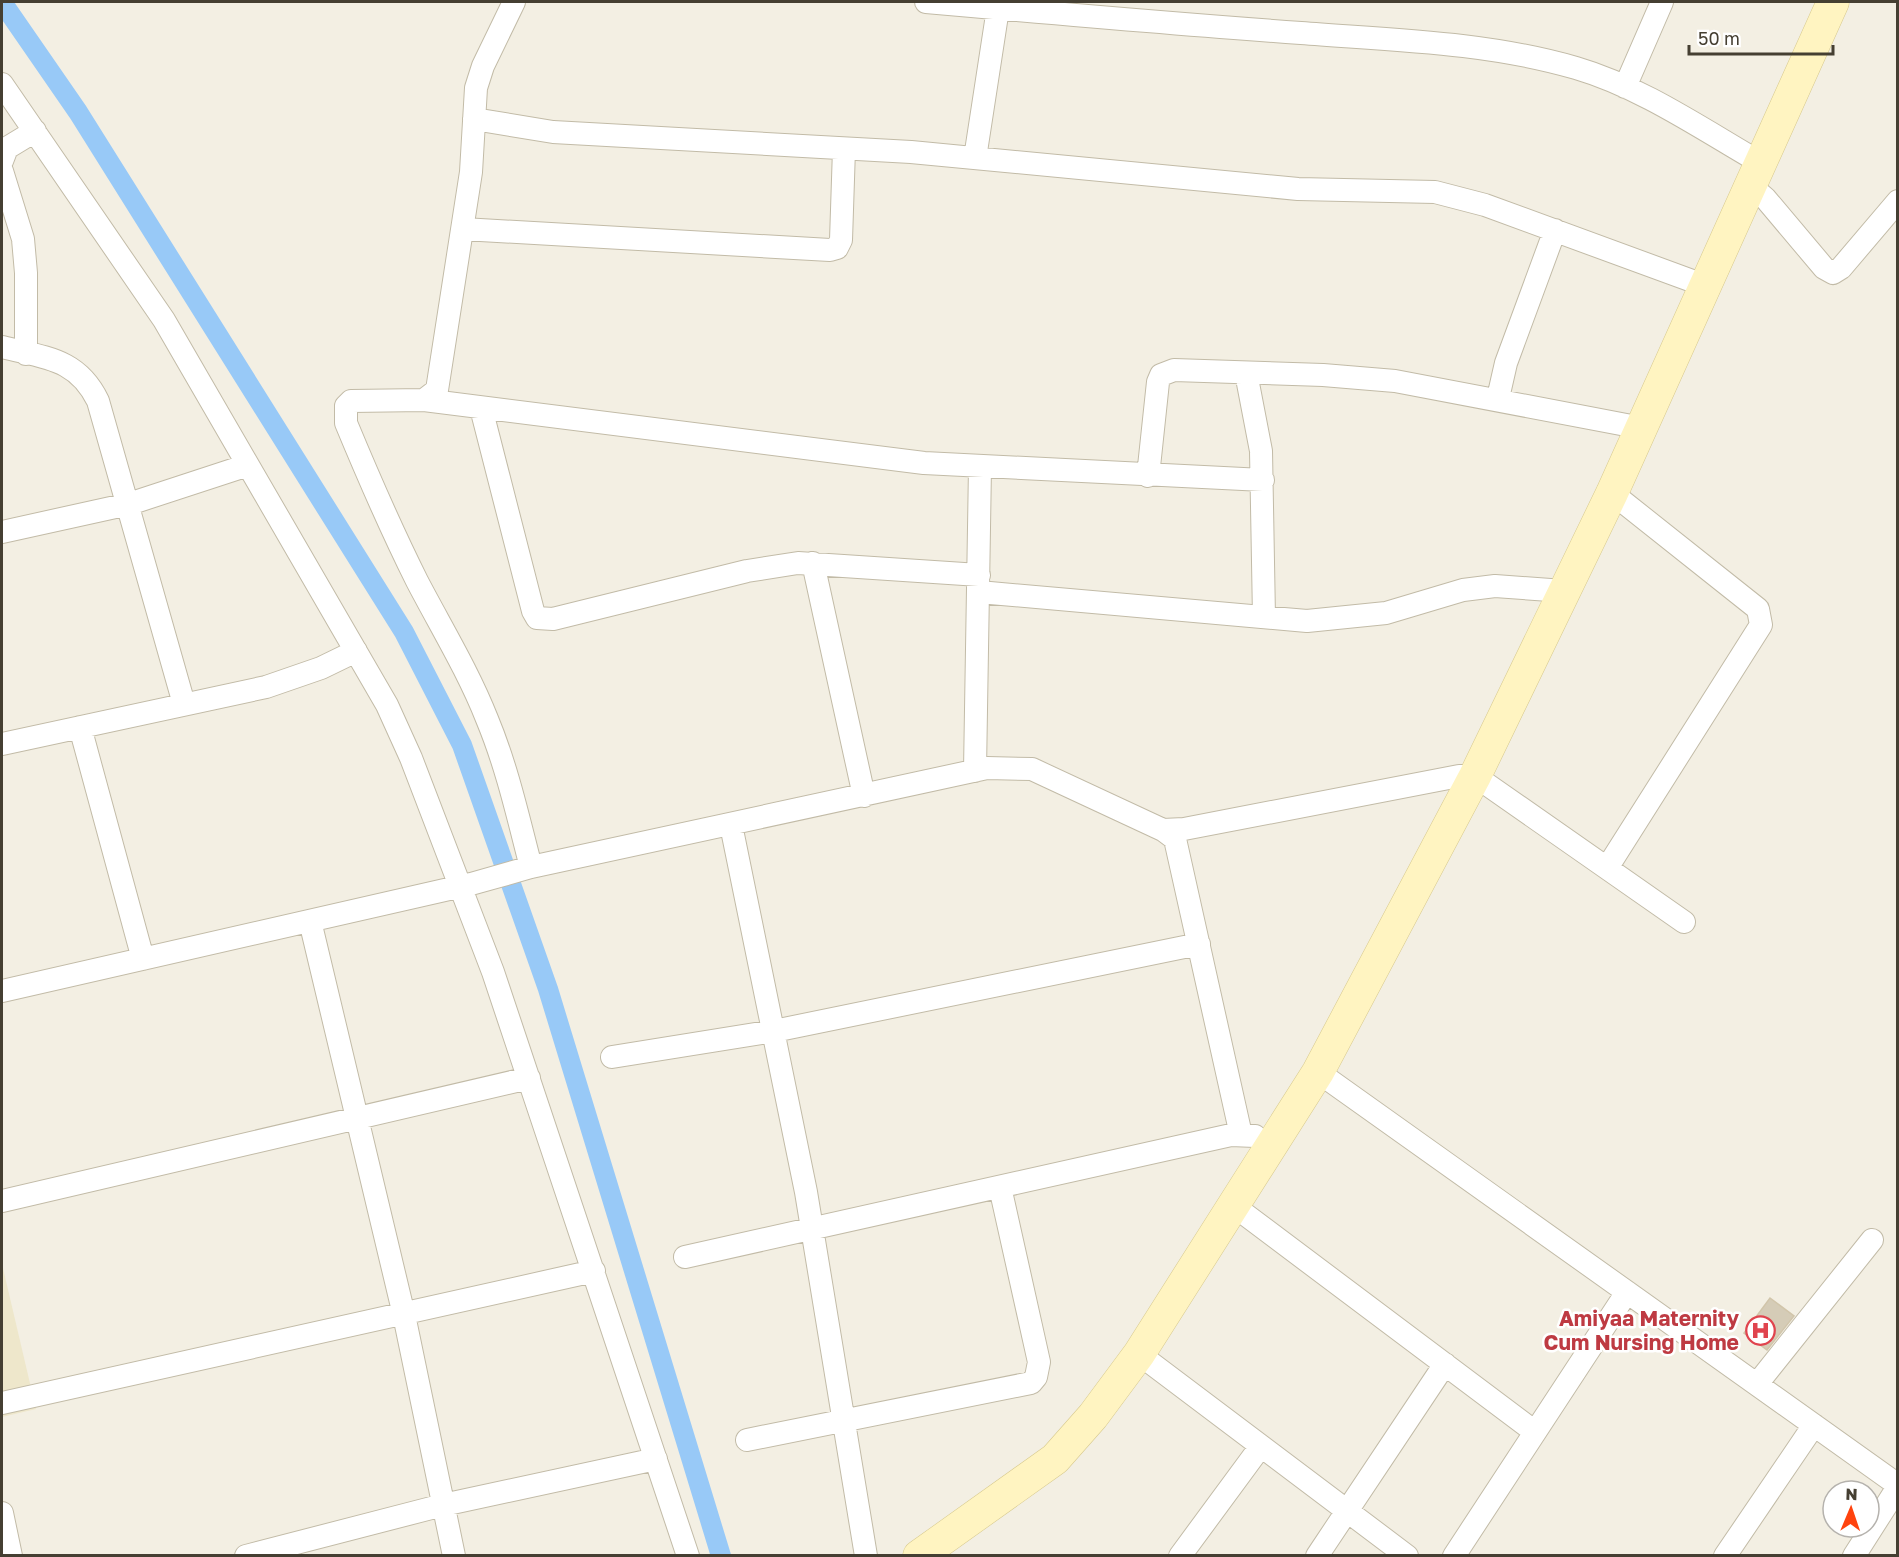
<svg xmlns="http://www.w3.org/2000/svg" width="1899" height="1557" font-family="'Golos Text',sans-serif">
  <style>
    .education { fill: #eee7cb }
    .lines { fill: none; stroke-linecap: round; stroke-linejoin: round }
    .canal { stroke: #98c9f7; stroke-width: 20 }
    .building { fill: #d5ccb7; stroke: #d1c5aa; stroke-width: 1.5 }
    .street-casing { stroke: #c2bba7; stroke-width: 24 }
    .secondary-casing { stroke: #d7c98d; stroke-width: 33 }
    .street { stroke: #fff; stroke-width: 22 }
    .secondary { stroke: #fff4c1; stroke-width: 32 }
    .labels { text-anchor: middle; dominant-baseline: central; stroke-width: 5; stroke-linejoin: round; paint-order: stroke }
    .health-label { font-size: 21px; font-weight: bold; fill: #be3a42; stroke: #fff; text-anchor: end }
  </style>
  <rect width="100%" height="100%" fill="#f3efe3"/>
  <!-- education -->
  <path class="education" d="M2,1264L36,1409L2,1417Z"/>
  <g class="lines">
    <!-- canal -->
    <path class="canal" d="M2,2L78,112L404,632L462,745L548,989L721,1556"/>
  </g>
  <!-- building -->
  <path class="building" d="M1770,1298L1794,1316L1767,1350L1744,1333Z"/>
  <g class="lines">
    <defs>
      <path id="street" d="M514,2L483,66L476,88L471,172L437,390L424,400L351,401L346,406V423C368,476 391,529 417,581C441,627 468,671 487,719C507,767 518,817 531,867
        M926,2C1051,13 1176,24 1301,33C1392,40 1487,42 1576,68C1641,87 1702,129 1761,163
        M2,84L164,320L387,705L411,758L493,972L688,1556
        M1625,87L1662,2
        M474,119L553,132L911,152L1298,189L1435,192L1485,205L1706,286
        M975,158L999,2
        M2,161L7,148L35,131
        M2,171L23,239L26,273V354
        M1751,186L1765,198L1824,268L1833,273L1841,268L1898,201
        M463,229L830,250L837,248L841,240L844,149
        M2,347C45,358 77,358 98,401L184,704
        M1246,373L1261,451L1264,617
        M1498,398L1506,363L1555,230
        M424,400L924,463L1263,480
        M481,408L533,611L537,618L553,619L747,571L798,563L979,575
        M1148,476L1158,382L1161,375L1174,370L1323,375L1395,381L1642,428
        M2,532L129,504L248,465
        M813,563L864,796
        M979,592L1307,621L1386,613L1463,590L1495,586L1564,591
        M80,727L143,959
        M2,744L266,687L321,668L356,651
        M975,771L980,467
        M731,825L806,1192L866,1556
        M1163,830L1184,829L1459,776H1475L1684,922
        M1607,868L1761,625L1758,609L1612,493
        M310,921L404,1315L454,1556
        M2,991L471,884L531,867L987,768L1032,769L1163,830L1175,839L1241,1135
        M612,1057L774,1031L1199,944
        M1318,1072L1898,1485
        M2,1201L529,1078
        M1234,1206L1535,1432
        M685,1257L1231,1135L1255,1136
        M1139,1354L1407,1556
        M1757,1384L1872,1240
        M2,1403L594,1271
        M747,1440L1031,1383L1036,1377L1039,1362L1000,1187
        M2,1513L11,1556
        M246,1556L443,1505L656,1459
        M1180,1556L1261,1446
        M1317,1556L1445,1364
        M1454,1556L1627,1292
        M1725,1556L1814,1425
        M1854,1556L1898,1487"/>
      <path id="secondary" d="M919,1556L1055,1459L1093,1416L1139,1354L1318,1072L1475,776L1612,493L1833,2"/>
    </defs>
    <!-- street casing -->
    <use href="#street" class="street-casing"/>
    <!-- secondary casing -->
    <use href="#secondary" class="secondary-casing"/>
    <!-- street -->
    <use href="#street" class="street"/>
    <!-- secondary -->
    <use href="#secondary" class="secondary"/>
  </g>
  <!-- icons -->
  <defs>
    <symbol id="hospital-ring" viewBox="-11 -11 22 22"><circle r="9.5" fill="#fff" stroke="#e0444e" stroke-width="1.5"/><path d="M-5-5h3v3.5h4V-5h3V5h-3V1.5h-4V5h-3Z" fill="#e0444e"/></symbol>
  </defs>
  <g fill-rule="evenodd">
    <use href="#hospital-ring" x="1744" y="1314" width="33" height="33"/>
  </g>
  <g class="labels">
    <!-- health labels -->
    <g class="health-label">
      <text x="1739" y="1318">Amiyaa Maternity<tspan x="1739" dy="24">Cum Nursing Home</tspan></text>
    </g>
  </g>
  <!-- border -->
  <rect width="1899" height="1557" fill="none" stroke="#453f32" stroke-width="6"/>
  <!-- north arrow -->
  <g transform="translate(1851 1509) rotate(2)"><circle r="28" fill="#ffffff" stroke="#b5b2ad" stroke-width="1.5"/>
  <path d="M0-4.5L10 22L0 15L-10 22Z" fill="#ff430e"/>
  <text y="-9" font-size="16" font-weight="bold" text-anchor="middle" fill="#453f32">N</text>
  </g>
  <!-- scale -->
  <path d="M1689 45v9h144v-9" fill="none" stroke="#453f32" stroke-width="3"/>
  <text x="1698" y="45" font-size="18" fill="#453f32" stroke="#ffffff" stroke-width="4.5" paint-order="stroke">50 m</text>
</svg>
